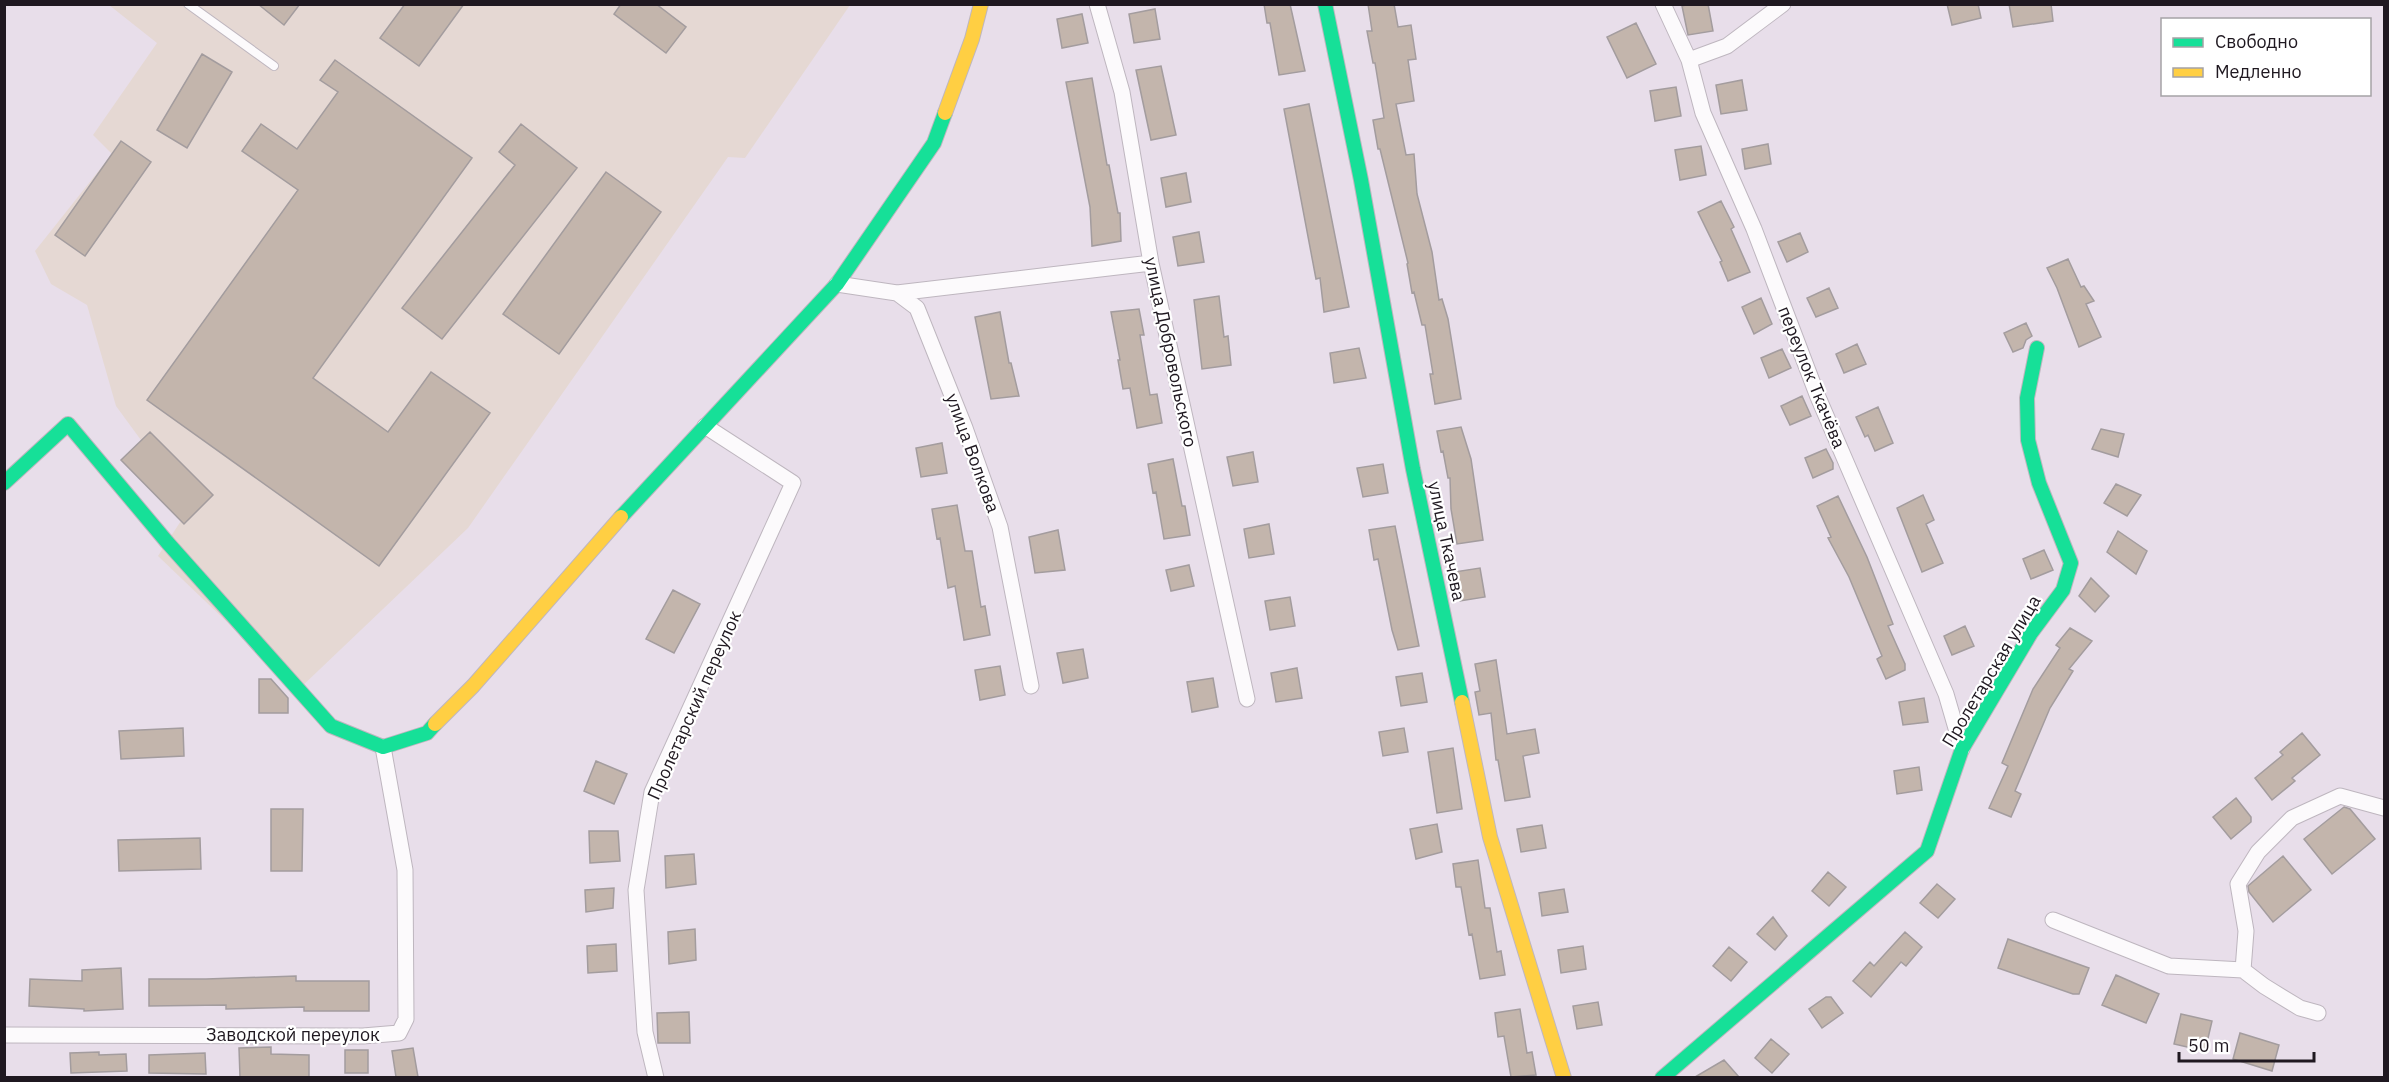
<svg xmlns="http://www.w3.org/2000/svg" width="2389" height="1082" font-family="'IBM Plex Sans',sans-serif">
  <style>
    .industrial { fill: #e5d8d3 }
    .building { fill: #c3b5ac; stroke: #a39c9e; stroke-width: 1.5 }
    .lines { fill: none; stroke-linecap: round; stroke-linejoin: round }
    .lane-casing { stroke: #beb6bf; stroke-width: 10 }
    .street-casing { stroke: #beb6bf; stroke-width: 17 }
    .fast-casing { stroke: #beb6bf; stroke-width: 16 }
    .slow-casing { stroke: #beb6bf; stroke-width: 16 }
    .lane { stroke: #fcfafc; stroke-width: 8 }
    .street { stroke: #fcfafc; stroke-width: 15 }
    .fast { stroke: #16e098; stroke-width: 14 }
    .slow { stroke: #ffcf43; stroke-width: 14 }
    .labels { text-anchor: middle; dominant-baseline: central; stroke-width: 4.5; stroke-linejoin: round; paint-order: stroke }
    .street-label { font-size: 18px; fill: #1f1820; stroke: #fff }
  </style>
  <rect width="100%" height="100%" fill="#e8deea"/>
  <!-- industrial -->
  <path class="industrial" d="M109,5H850L745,158L728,157L468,528L298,690L158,556L190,507L116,406L87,305L51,284L35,251L112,154L93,135L157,43Z"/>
  <!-- building -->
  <path class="building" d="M258,4H300L284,25Z
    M405,4H464L419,66L380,38Z
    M621,4H656L686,27L666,53L614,14Z
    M1264,4H1290L1305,71L1279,75L1270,23H1267Z
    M1368,4H1394L1398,27L1411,25L1416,59L1408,60L1414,101L1396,104L1406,155L1414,154L1417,194L1432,252L1439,300L1442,299L1448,319L1461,399L1435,404L1430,374H1433L1425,325H1422L1414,292L1412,293L1407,264L1408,263L1380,149H1378L1373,120L1384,118L1375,63H1373L1367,31H1372Z
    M1690,4H1708L1713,31L1688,35L1682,6Z
    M1947,4H1978L1981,18L1952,25Z
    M2009,4H2051L2053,21L2013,27Z
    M1155,9L1160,39L1134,43L1129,14Z
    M1082,14L1088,43L1062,48L1057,19Z
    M1636,23L1656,64L1627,78L1607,37Z
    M202,54L232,72L187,148L157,130Z
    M335,60L472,158L313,378L388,432L431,372L490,413L379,566L147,400L298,190L242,151L261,124L297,149L338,92L320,80Z
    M1161,66L1176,135L1151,140L1136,70Z
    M1092,78L1107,165H1109L1118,213H1120L1121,241L1092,246L1090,207L1066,82Z
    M1742,80L1747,110L1721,114L1716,85Z
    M1676,87L1681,116L1655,121L1650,91Z
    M1309,104L1349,307L1324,312L1320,278L1316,279L1284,109Z
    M521,124L577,168L442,339L402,308L515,165L499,152Z
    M121,141L151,162L85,256L55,235Z
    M1768,144L1771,164L1745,169L1742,149Z
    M1701,146L1706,175L1680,180L1675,150Z
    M606,172L661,212L559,354L503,314Z
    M1186,173L1191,202L1166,207L1161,178Z
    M1721,201L1734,227L1731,229L1750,272L1728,281L1720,262L1722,261L1698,212Z
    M1199,232L1204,262L1178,266L1173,237Z
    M1800,233L1808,252L1787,262L1778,242Z
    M2068,259L2081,287L2084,286L2094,301L2086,304L2101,337L2079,347L2057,288L2047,268Z
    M1829,288L1838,308L1816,317L1807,298Z
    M1219,296L1224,337L1228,336L1231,365L1202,369L1194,300Z
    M1761,298L1772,324L1754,334L1742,307Z
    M1139,309L1144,335H1140L1150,395L1157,394L1162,423L1137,428L1130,388L1123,389L1118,360H1120L1111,312Z
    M1000,312L1009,363H1011L1019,396L991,399L975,317Z
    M2026,323L2032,336L2026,340L2023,348L2013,352L2004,333Z
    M1857,344L1866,364L1844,373L1836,354Z
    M1359,348L1366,378L1334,383L1330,353Z
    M1782,349L1791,368L1769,378L1761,358Z
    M1802,396L1811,416L1790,425L1781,406Z
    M1878,407L1893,443L1875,451L1868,435L1865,437L1856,417Z
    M1461,427L1471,459L1483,540L1457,544L1451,509L1450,478H1448L1443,451L1441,452L1437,431Z
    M2101,429L2124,434L2118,457L2092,449Z
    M150,432L213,495L184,524L121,460Z
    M942,443L947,473L921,477L916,448Z
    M1826,449L1833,463V469L1813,478L1805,458Z
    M1253,452L1258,482L1233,486L1227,457Z
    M1173,459L1182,506H1185L1190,535L1164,539L1156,492L1153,493L1148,464Z
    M1383,464L1388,493L1363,497L1357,468Z
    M2116,484L2141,495L2127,516L2104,503Z
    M1923,495L1934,520L1926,524L1943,563L1922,572L1897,508Z
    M1838,496L1867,557L1893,624L1888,626L1905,664V670L1886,679L1877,659L1882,656L1849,577L1828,538L1831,537L1817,506Z
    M957,505L965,551H972L981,607L985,606L990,635L964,640L955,586L948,588L940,538L937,539L932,509Z
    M1269,524L1274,554L1249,558L1244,529Z
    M1395,526L1419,646L1398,650L1392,630L1378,559L1374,560L1369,530Z
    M1058,530L1065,570L1035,573L1029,537Z
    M2118,531L2147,551L2136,574L2107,552Z
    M2044,550L2053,570L2031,579L2023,559Z
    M1189,565L1194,586L1171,591L1166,570Z
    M1480,568L1485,597L1460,601L1454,572Z
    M2091,578L2109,596L2095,612L2079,596Z
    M673,590L700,604L674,653L646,639Z
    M1290,597L1295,626L1270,630L1265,601Z
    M1965,626L1974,646L1952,655L1944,636Z
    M2070,628L2092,641L2069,669L2073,671L2050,708L2015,791L2021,794L2011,817L1989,808L2008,766L2002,763L2033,689L2060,648L2056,645Z
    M1083,649L1088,678L1063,683L1057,653Z
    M1496,660L1507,734L1535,729L1539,753L1523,756L1530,797L1505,801L1498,760H1496L1491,713L1479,715L1475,692L1480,691L1475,664Z
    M1000,666L1005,695L980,700L975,670Z
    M1297,668L1302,698L1276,702L1271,673Z
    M1422,673L1427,702L1401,706L1396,677Z
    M1213,678L1218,707L1192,712L1187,682Z
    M259,679H271L288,698V713H259Z
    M1924,698L1928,722L1903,725L1899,702Z
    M183,728L184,756L121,759L119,731Z
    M1404,728L1408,752L1383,756L1379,732Z
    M2302,733L2320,755L2292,778L2295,781L2272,800L2255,778L2283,755L2280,752Z
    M1453,748L1462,809L1437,813L1428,752Z
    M596,761L627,774L614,804L584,791Z
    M1919,767L1922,790L1897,794L1894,771Z
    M2236,798L2251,817V822L2231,839L2213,817Z
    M2344,807L2350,809L2375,839L2332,874L2304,839Z
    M271,809H303L302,871H271Z
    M1437,824L1442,852L1416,859L1410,829Z
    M1542,825L1546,848L1521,852L1517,829Z
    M589,831H618L620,861L590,863Z
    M200,838L201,869L119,871L118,840Z
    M694,854L696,884L666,888L665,856Z
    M2283,856L2311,890L2273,922L2249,892L2248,886Z
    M1478,860L1485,908H1490L1497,952L1501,951L1505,975L1480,979L1472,934L1469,935L1461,887H1456L1453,864Z
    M1828,872L1846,887L1829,906L1812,891Z
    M1937,884L1955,899L1938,918L1920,903Z
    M614,888L613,908L586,912L585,890Z
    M1564,889L1568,912L1542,916L1539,893Z
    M1773,917L1787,936L1775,950L1757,934Z
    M695,929L696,960L669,964L668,932Z
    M1905,932L1922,947L1906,966L1901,962L1871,997L1853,981L1870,962L1874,966Z
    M2008,939L2089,968L2079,994H2073L1998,968Z
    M616,944L617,971L588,973L587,946Z
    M1583,946L1586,969L1561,973L1558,950Z
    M1729,947L1747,962L1731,981L1713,966Z
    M121,968L123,1009L84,1011V1009L29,1006L30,979L82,981V970Z
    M2116,975L2159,994L2146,1023L2102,1005Z
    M296,976V981H369V1011H304V1007L226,1009V1005L149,1006V979H206Z
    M1826,997H1831L1843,1013L1822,1028L1809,1009Z
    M1598,1002L1602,1025L1577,1029L1573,1006Z
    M1520,1009L1527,1053L1532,1052L1536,1075L1511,1077L1504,1036L1498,1037L1495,1013Z
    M689,1012L690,1043H658L657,1013Z
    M2181,1014L2212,1021L2205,1051L2174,1044Z
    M2240,1033L2279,1045L2272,1071L2233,1059Z
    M1771,1039L1789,1054L1772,1073L1755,1058Z
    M271,1047V1054L309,1055V1077H240L239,1048Z
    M413,1048L418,1077H396L392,1051Z
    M345,1050H368V1073H345Z
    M99,1052V1055L126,1054L127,1071L71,1073L70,1053Z
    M205,1053L206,1074L149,1073V1055Z
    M1724,1060L1739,1077H1695Z"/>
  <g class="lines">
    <defs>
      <path id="lane" d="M188,4L274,66"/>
      <path id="street" d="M1097,4L1122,92L1151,263L1247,699
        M1663,4L1689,60L1703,113L1754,229L1818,397L1946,694L1962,749
        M1689,60L1727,46L1783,4
        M837,284L897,293L917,308L965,428L1000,527L1031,686
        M897,293L1151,263
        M2053,920L2169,966L2243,970L2264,986L2300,1008L2318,1013
        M2243,970L2246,931L2238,884L2258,852L2292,818L2340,796L2384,808
        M4,1035L363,1036L399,1033L406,1019L405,870L383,747
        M656,1078L645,1032L636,890L652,792L793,483L705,426"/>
      <path id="fast" d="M1325,4L1361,180L1413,469L1462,702
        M4,483L68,424L167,542L331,726L383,747L427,733L435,724
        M621,517L837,284L934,143L945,113
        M1662,1078L1927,851L1962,749L2031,633L2063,590L2071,563L2039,483L2028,440L2027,398L2037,348"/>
      <path id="slow" d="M945,113L972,39L981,4
        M1462,702L1490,837L1564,1078
        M435,724L473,686L621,517"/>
    </defs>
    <!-- lane casing -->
    <use href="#lane" class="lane-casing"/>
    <!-- street casing -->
    <use href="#street" class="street-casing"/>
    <!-- fast casing -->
    <use href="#fast" class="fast-casing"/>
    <!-- slow casing -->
    <use href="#slow" class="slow-casing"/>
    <!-- lane -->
    <use href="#lane" class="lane"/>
    <!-- street -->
    <use href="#street" class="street"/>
    <!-- fast -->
    <use href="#fast" class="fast"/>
    <!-- slow -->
    <use href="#slow" class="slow"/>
  </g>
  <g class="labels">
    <!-- street labels -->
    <g class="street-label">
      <text transform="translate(1171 352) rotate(78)">улица Добровольского</text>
      <text transform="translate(1812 377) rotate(68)">переулок Ткачёва</text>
      <text transform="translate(973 453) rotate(70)">улица Волкова</text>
      <text transform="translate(1447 541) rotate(78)">улица Ткачева</text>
      <text transform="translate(1991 671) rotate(-59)">Пролетарская улица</text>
      <text transform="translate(694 705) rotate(-66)">Пролетарский переулок</text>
      <text x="293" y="1034">Заводской переулок</text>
    </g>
  </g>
  <!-- border -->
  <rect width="2389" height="1082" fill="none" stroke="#1f1820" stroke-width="12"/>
  <!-- legend -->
  <rect x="2161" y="18" width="210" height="78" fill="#ffffff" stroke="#a5a3a6" stroke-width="1.5"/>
  <rect x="2173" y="38" width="30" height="9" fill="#16e098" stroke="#a5a3a6" stroke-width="1.5"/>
  <text x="2215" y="48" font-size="18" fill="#1f1820">Свободно</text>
  <rect x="2173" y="68" width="30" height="9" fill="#ffcf43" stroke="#a5a3a6" stroke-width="1.5"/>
  <text x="2215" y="78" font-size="18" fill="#1f1820">Медленно</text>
  <!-- scale -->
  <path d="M2179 1052v9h135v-9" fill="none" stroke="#1f1820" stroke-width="3"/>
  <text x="2188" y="1052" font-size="18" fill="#1f1820" stroke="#ffffff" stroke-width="4.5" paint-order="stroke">50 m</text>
</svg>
